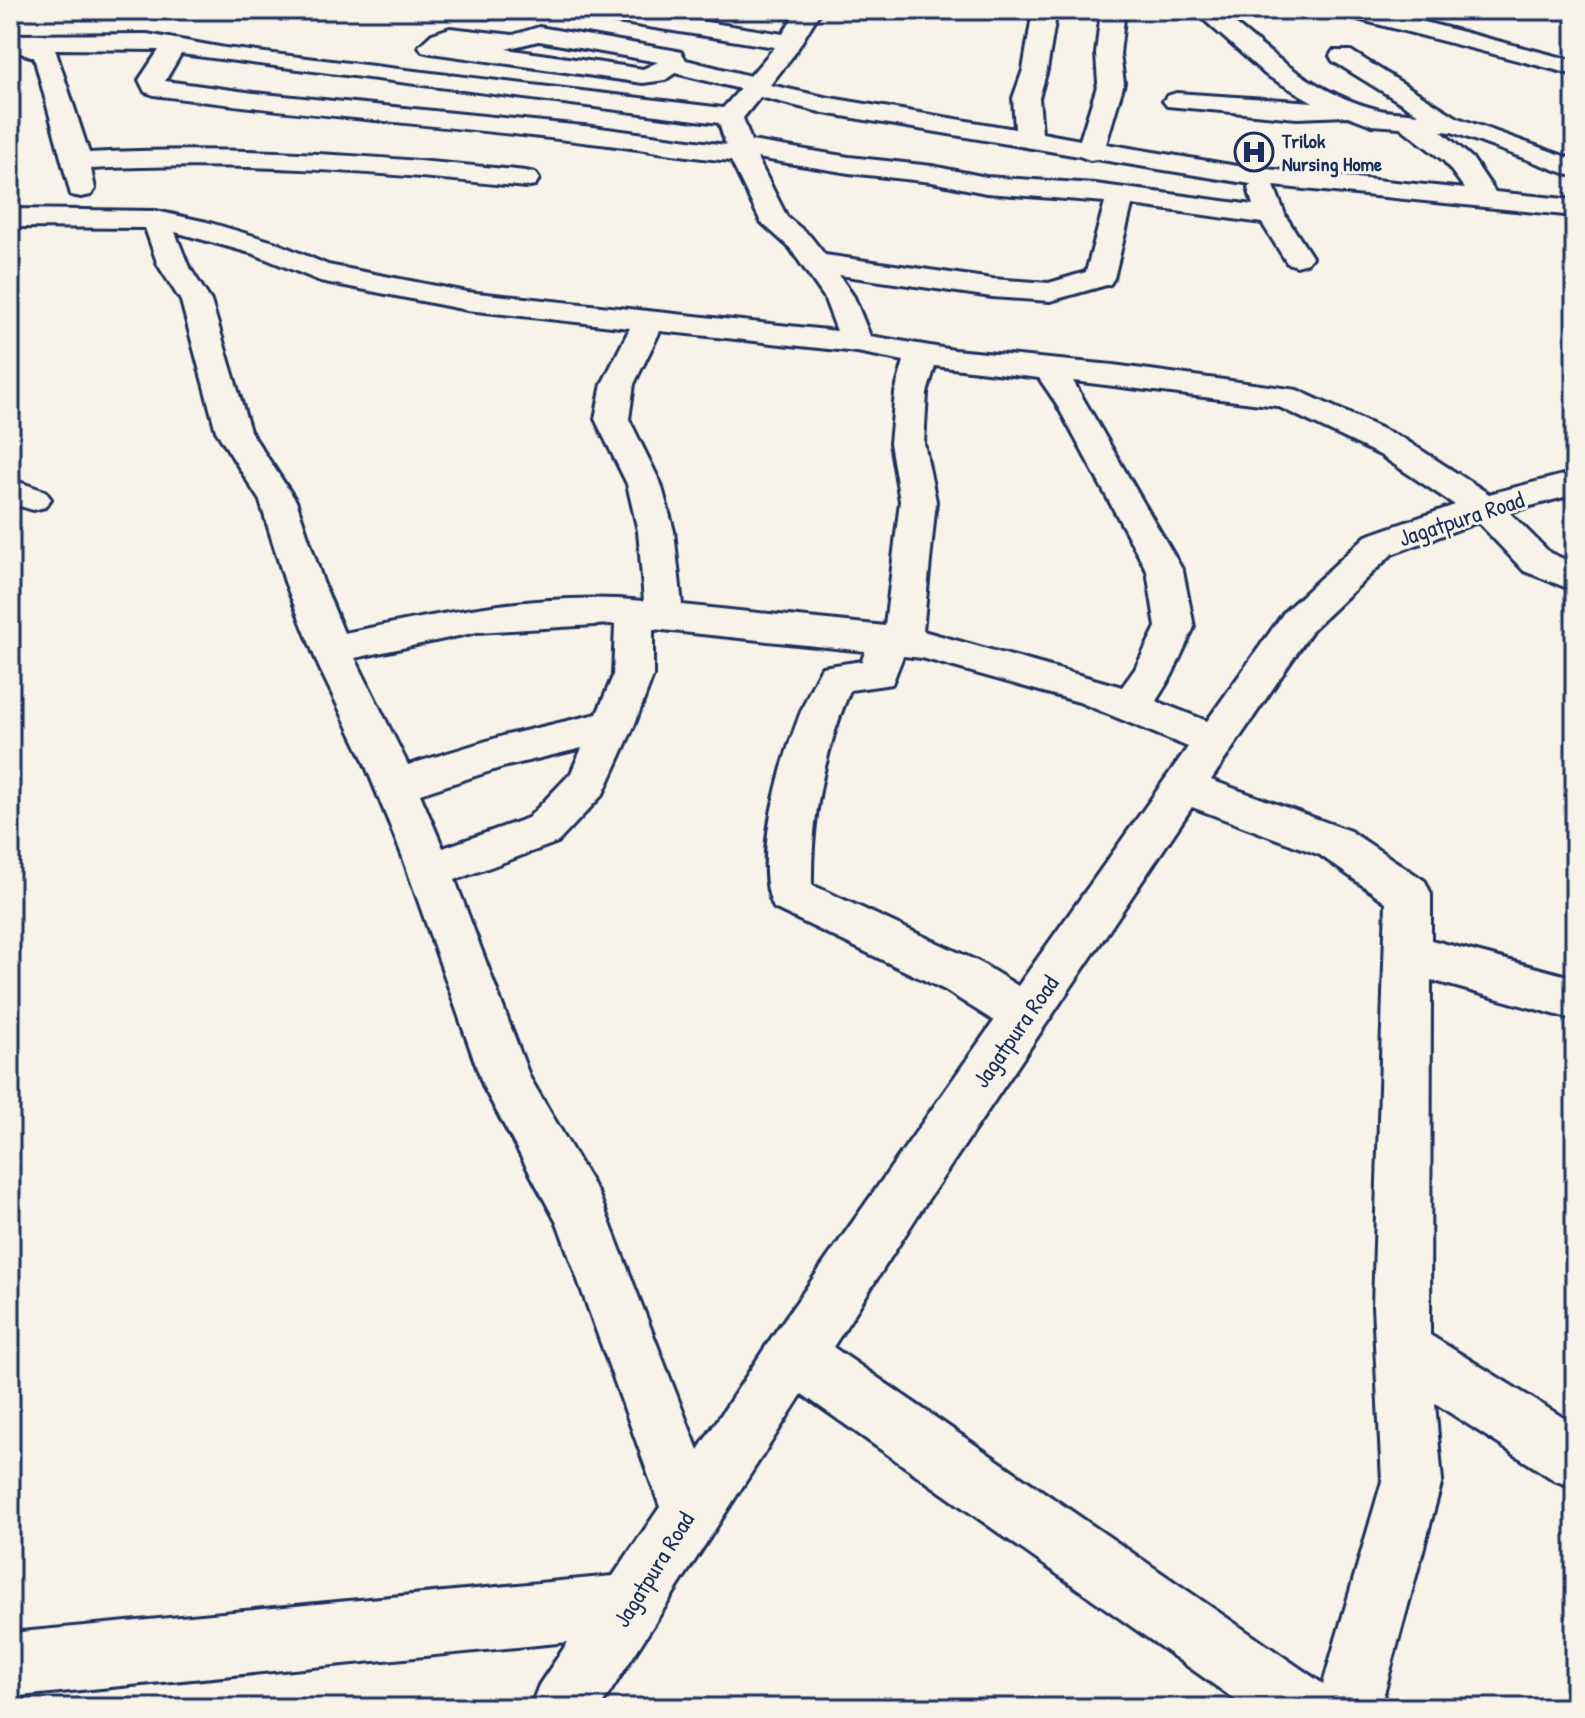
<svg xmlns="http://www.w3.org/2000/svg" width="1585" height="1718" font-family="'Patrick Hand',sans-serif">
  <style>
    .building { fill: #c0c3c5; stroke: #1b2f5e; stroke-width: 2 }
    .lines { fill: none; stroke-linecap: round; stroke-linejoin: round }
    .minor-casing { stroke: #1b2f5e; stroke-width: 6 }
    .minor { fill: #f7f3e8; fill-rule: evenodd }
    .labels { text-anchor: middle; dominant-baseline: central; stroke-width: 6; stroke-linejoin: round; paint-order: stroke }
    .far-poi-label { font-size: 20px; font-weight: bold; fill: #1b2f5e; stroke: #f7f3e8; text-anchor: start }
    .street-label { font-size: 24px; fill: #1b2f5e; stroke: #f7f3e8 }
  </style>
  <rect width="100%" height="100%" fill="#f7f3e8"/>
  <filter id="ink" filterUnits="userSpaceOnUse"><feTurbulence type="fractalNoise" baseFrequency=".0125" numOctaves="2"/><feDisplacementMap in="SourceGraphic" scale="16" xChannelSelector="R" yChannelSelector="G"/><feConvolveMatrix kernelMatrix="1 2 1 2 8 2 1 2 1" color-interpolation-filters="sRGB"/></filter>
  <g filter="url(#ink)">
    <!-- building -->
    <path class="building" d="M1239,143L1267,149L1265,159L1237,156Z"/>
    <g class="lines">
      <defs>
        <path id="minor" d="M573,10H630L783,34L797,10H821L795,53L770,85L824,97L1015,129L1013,98L1023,70L1033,10H1057L1047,70L1039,98L1042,133L1080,140L1098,83L1096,54L1101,10H1125L1120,54L1124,83L1106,144L1237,166L1465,189L1444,161L1400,127L1372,125L1348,116L1297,118L1167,106L1163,101L1167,96L1176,93L1313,102L1266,75L1193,10H1219C1266,50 1314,93 1376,109C1389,113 1405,112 1419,114L1333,61L1330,56L1333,51H1351L1458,118L1575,160V177L1452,132L1441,131L1472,158L1495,192L1575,200V216L1274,186L1286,217L1312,257L1307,263L1297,266L1287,263L1262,223L1132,205L1114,278L1110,284L1050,301L992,297L839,275L854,297L870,336L954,350L1113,365L1297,390L1404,439L1489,494L1575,472V494L1509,512L1550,553L1575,564V591L1524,571L1478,522L1392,554L1313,629L1211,780L1350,831L1425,881L1431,894V940L1575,978V1020L1431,980L1430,1335L1575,1425V1488L1554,1480L1435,1403L1442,1481L1380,1708H1247L802,1394L600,1708H530L539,1685L568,1642L10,1697V1633L613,1576L660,1507L558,1225L484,1088L402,855L361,754L319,667L285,582L260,501L216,431L181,301L158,265L145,228L10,227V209L156,211L207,222L274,242L328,265L467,292L837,331L824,297L790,248L761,222L731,161C684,157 638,148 591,143C446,125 299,115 154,95L145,92L139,80L159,50L55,49L89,153C235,145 380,156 525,171L535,173L539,179L535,185L525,187C381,172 237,161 91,169L95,189L91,195L81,197L71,195L34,57L10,50V35L147,34L225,48L723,108L740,89L675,73L665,80L643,83L431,53L422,51L419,46L432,34L450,28L513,35L539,27L672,50L681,52L686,60L750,76L775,47L585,17L577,15ZM538,41H539L658,62L643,69L506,49ZM181,54L719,123L726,145L593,127L254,93L165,81ZM760,97L824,113L1079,156L1090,160L1096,159L1251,184L1248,188L1253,205L1095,184L986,177L932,166L849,157L751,141L743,118ZM757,158L849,173L932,182L986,193L1105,202L1086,272L1049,283L992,279L825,255L810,236L787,217ZM175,232L254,254L320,281L467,310L630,328L602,384L595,419L627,484L638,531L644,601C543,591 443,613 344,633L323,582L296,501L250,431L211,301L188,265ZM660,331L857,352L904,361L895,393L890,443L900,501L885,626L682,605L674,531L661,484L629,419L634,384ZM935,366L1039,378L1056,403L1147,571L1156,627L1135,669L1122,687L923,631L936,501L924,443L927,393ZM1073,381L1277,406L1380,455L1455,505L1366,536L1285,611L1207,721L1156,701L1172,675L1194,627L1183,571ZM611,624L615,625L613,676L597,714L503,736L408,765L355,658L477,632ZM653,629L865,651L862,661L822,667C793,717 747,855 774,908L945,990L994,1021L774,1334L698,1450L599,1195L530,1078L455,880L558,842L603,794L634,726L653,676ZM903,656L922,658L1079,702L1188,747L1018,986L979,962L812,885C811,817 824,753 850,690L892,684ZM582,748L571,773L528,818L443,848L420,794L503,767ZM1192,807L1320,855L1386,902L1373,1306L1382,1481L1323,1684L833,1347L925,1204Z
          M1338,10H1378L1575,61V75L1342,15Z
          M10,479L45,491L51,499L45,507L33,510L10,503Z"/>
      </defs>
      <!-- minor casing -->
      <use href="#minor" class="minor-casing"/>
      <!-- minor -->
      <use href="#minor" class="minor"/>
    </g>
  </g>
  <!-- icons -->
  <defs>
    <symbol id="hospital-ring" viewBox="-11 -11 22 22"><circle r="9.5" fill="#f7f3e8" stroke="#1b2f5e" stroke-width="1.5"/><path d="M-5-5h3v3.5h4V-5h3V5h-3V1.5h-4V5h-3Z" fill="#1b2f5e"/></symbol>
  </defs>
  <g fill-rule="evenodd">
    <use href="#hospital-ring" x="1232" y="130" width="44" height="44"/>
  </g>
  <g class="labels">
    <!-- far-poi labels -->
    <g class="far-poi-label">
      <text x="1282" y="140">Trilok<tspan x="1282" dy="23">Nursing Home</tspan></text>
    </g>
    <!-- street labels -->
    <g class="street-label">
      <text transform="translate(1461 518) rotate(-18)">Jagatpura Road</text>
      <text transform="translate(1015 1031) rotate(-55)">Jagatpura Road</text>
      <text transform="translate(653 1569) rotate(-58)">Jagatpura Road</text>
    </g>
  </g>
  <!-- margin -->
  <rect width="1585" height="1718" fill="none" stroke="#f7f3e8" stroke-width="40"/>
  <rect x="20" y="20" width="1545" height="1678" fill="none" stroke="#1b2f5e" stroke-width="3" filter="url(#ink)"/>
</svg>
